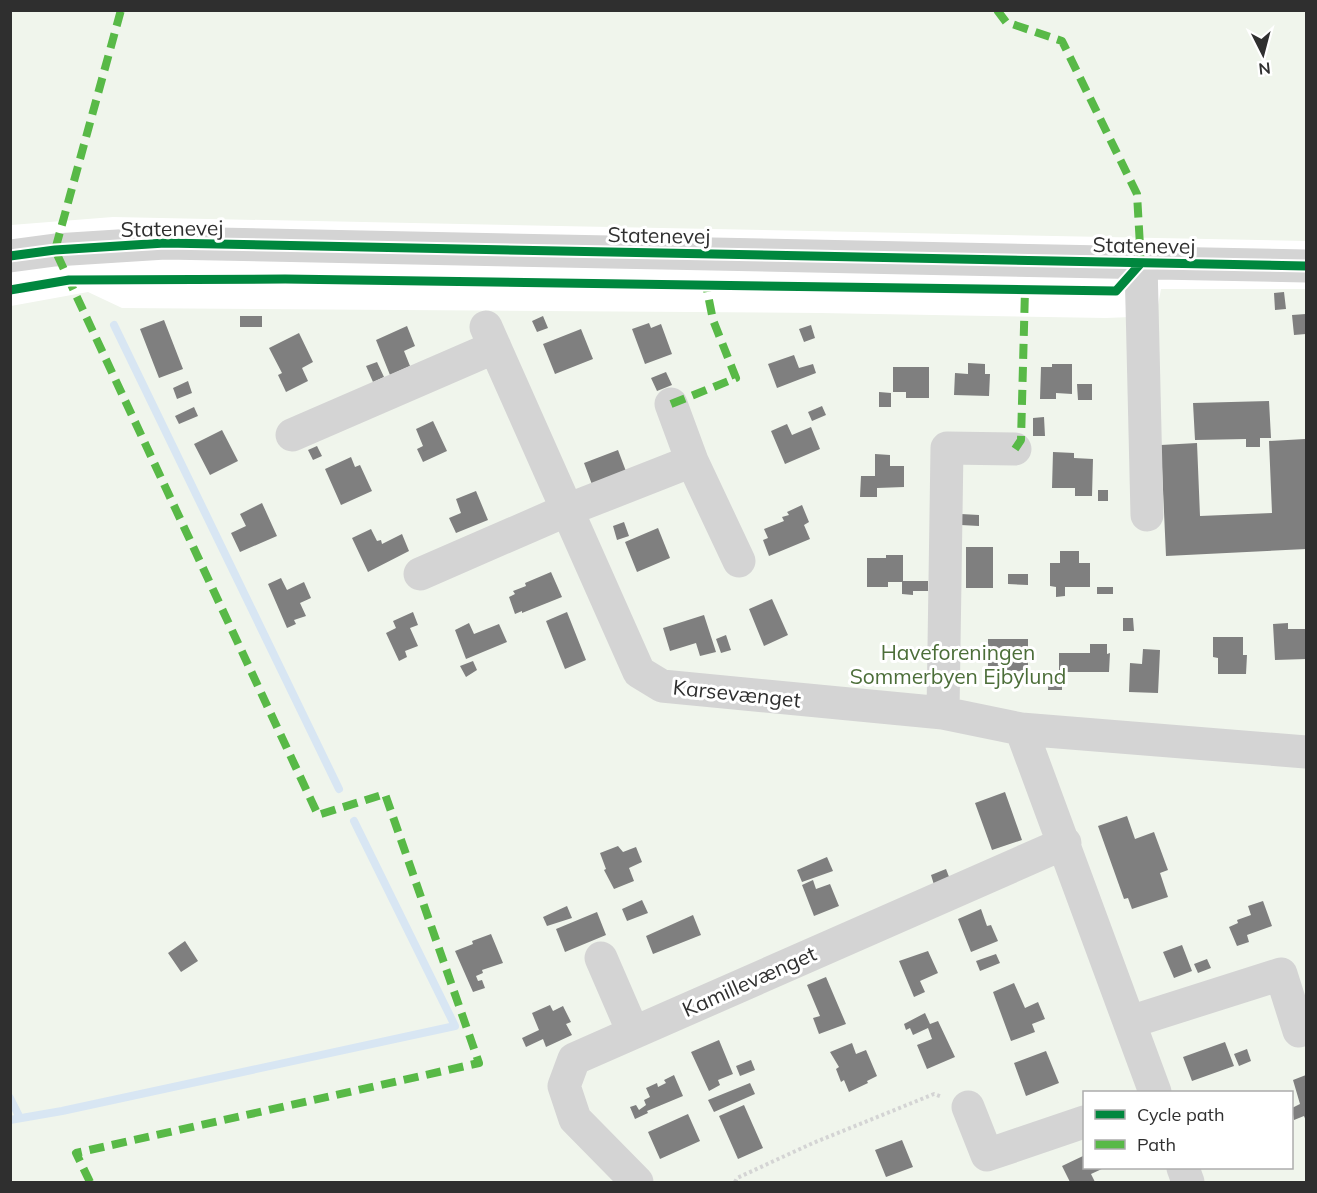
<svg xmlns="http://www.w3.org/2000/svg" width="1317" height="1193" font-family="Mulish,sans-serif">
  <style>
    .green { fill: #f0f5ec; fill-rule: evenodd }
    .lines { fill: none; stroke-linecap: round; stroke-linejoin: round }
    .stream { stroke: #d8e6f3; stroke-width: 8 }
    .building { fill: #7f7f7f }
    .path { stroke: #d4d4d4; stroke-width: 4; stroke-dasharray: 3 3; stroke-linecap: butt }
    .minor { stroke: #d4d4d4; stroke-width: 33 }
    .quiet { stroke: #58b947; stroke-width: 8; stroke-dasharray: 15 8; stroke-linecap: butt }
    .cycleway-casing { stroke: #fff; stroke-width: 13 }
    .cycleway { stroke: #00873e; stroke-width: 9 }
    .labels { text-anchor: middle; dominant-baseline: central; stroke-width: 6; stroke-linejoin: round; paint-order: stroke }
    .street-label { font-size: 21px; fill: #2f2f2f; stroke: #fff }
    .park-label { font-size: 21px; fill: #4c6e39; stroke: #fff }
  </style>
  <rect width="100%" height="100%" fill="#fff"/>
  <!-- green -->
  <path class="green" d="M10,11H1306V241L113,217L11,225Z
    M1161,289H1306V1182H11V306L88,292L122,308L820,313L1106,318L1156,316ZM1084,1092H1292V1168H1084Z"/>
  <g class="lines">
    <!-- stream -->
    <path class="stream" d="M114,325L339,789
      M10,1098L20,1118
      M10,1120L62,1111L455,1026L354,821"/>
  </g>
  <!-- building -->
  <path class="building" d="M1284,292L1286,309L1275,310L1274,293Z
    M1306,314V334L1294,335L1292,315Z
    M240,316H262V327H240Z
    M543,316L548,328L537,332L532,321Z
    M164,320L183,369L159,378L140,329Z
    M649,323L651,328L661,324L672,354L645,364L632,329Z
    M811,325L815,338L804,342L799,329Z
    M407,326L415,346L404,351L410,366L390,375L376,340Z
    M581,329L593,359L555,374L543,344Z
    M299,333L313,362L302,368L308,381L286,392L278,375L282,373L269,348Z
    M794,355L799,368L813,364L816,373L777,388L768,364Z
    M377,362L384,377L373,382L366,366Z
    M968,363L985,364V374H990L989,396L954,395L955,373L968,374Z
    M1052,364H1072V394L1056,393V399H1040L1041,367H1052Z
    M893,367H929V398H906V392H893Z
    M666,372L672,385L657,391L651,378Z
    M188,381L192,393L177,399L173,388Z
    M1077,384H1092V400H1078Z
    M879,392L891,393V407H879Z
    M1269,401L1271,438H1260V447H1246V439L1195,440L1193,403Z
    M822,406L826,415L812,421L808,412Z
    M194,407L198,416L179,424L175,416Z
    M1044,417L1045,436H1033V418Z
    M433,421L447,451L423,462L417,449L423,446L416,429Z
    M787,424L792,435L811,427L820,449L785,464L771,431Z
    M222,430L238,461L210,475L194,444Z
    M1305,439L1306,549L1166,556L1161,445L1197,443L1200,516L1272,513L1269,441Z
    M317,446L322,456L313,460L308,450Z
    M618,450L627,474L594,490L584,463Z
    M1053,452L1074,453V458L1093,459L1092,496H1075V488H1052Z
    M875,454L890,455V466H904V487L877,488V497H860L861,476H875Z
    M351,457L355,467L360,465L372,491L341,505L325,469Z
    M1098,490H1108V501H1098Z
    M476,491L488,520L456,533L449,518L461,513L456,499Z
    M262,503L277,536L240,552L231,533L246,526L240,514Z
    M802,505L809,522L804,525L810,539L769,556L763,540L768,538L764,529L784,521L782,517L789,515L787,512Z
    M961,514L979,515V526L961,525Z
    M624,522L629,536L617,540L613,526Z
    M658,528L670,558L637,572L625,542Z
    M371,529L377,541L381,540L382,544L402,534L409,551L368,572L352,538Z
    M966,547H993V588H966Z
    M1060,551H1079V563H1090V587H1065V596L1056,597V587L1050,586V563H1060Z
    M886,555H903V581H928V591H913V595L902,594V582H888V587H867V558H886Z
    M551,572L562,597L522,613V611L515,614L509,597L515,594L513,591L526,586L525,583Z
    M1008,574H1028V585L1008,584Z
    M281,578L287,590L304,582L311,598L300,603L306,616L294,620L296,624L287,628L268,584Z
    M1097,587H1113V594H1097Z
    M772,599L788,635L764,646L749,609Z
    M413,612L418,625L410,628L418,646L405,651L407,657L399,661L386,633L396,628L393,621Z
    M567,612L586,660L565,669L546,621Z
    M704,615L716,652L700,656L696,643L670,651L663,628Z
    M1123,618H1133L1134,631H1123Z
    M469,623L474,634L499,624L507,642L466,659L455,630Z
    M1288,623V629H1306V659L1275,660L1273,624Z
    M726,635L731,650L721,653L716,639Z
    M1213,637H1243V655H1247L1246,674H1218V658L1213,657Z
    M988,639H1028V671L988,672Z
    M1090,644H1107V654L1110,653L1109,672H1059V653H1090Z
    M1143,649L1160,650L1158,693L1129,692L1130,663L1142,664Z
    M473,661L477,670L466,677L460,666Z
    M1049,673L1062,674V690H1048Z
    M969,674L970,684H959V675Z
    M1005,792L1022,840L992,850L975,803Z
    M1127,816L1135,839L1154,832L1168,870L1160,873L1168,897L1132,909L1128,898L1124,899L1098,826Z
    M618,846L623,852L636,847L642,862L629,868L634,881L614,889L604,870L606,869L600,853Z
    M827,857L833,871L802,882L797,870Z
    M946,869L951,882L935,888L931,875Z
    M813,880L816,889L830,884L839,906L814,916L802,885Z
    M642,900L648,913L627,921L622,909Z
    M1263,901L1272,926L1247,935L1249,942L1237,946L1229,927L1238,923L1237,920L1251,915L1248,906Z
    M567,906L572,918L547,926L543,917Z
    M981,909L987,926L991,925L998,941L971,952L958,919Z
    M597,912L606,935L565,952L556,929Z
    M693,915L701,935L653,954L646,936Z
    M491,934L503,963L482,970L483,973L476,976L478,981L482,980L485,988L473,992L455,951L473,944L472,941Z
    M185,941L198,961L181,972L168,953Z
    M1182,945L1192,971L1174,978L1163,952Z
    M928,951L938,973L920,981L925,992L914,997L899,961Z
    M996,954L1000,963L980,971L976,961Z
    M1207,959L1211,968L1198,973L1194,964Z
    M826,977L846,1024L819,1034L813,1018L820,1016L807,985Z
    M1014,983L1025,1008L1038,1002L1045,1019L1032,1024L1035,1032L1011,1041L993,992Z
    M550,1005L553,1011L563,1006L571,1022L566,1024L572,1035L546,1047L543,1039L526,1047L522,1038L539,1030L532,1013Z
    M925,1013L930,1024L938,1021L955,1057L927,1069L917,1045L932,1039L928,1028L913,1035L910,1028L906,1030L904,1024Z
    M719,1040L733,1074L718,1080L720,1085L709,1091L691,1052Z
    M1225,1042L1234,1066L1192,1081L1183,1057Z
    M852,1043L856,1054L866,1050L877,1076L867,1081L868,1083L849,1092L844,1080L841,1082L836,1069L839,1067L830,1052Z
    M1247,1049L1251,1061L1239,1066L1234,1054Z
    M1046,1051L1059,1083L1026,1096L1014,1063Z
    M751,1060L755,1070L740,1076L736,1066Z
    M674,1075L683,1096L647,1111L648,1113L635,1119L630,1107L636,1105L639,1110L646,1105L644,1100L650,1097L646,1088L657,1083L658,1087L666,1083L664,1080Z
    M1306,1075V1121L1304,1116L1294,1120L1292,1108L1300,1104L1293,1080Z
    M750,1083L755,1094L714,1112L708,1100Z
    M744,1105L763,1148L738,1159L719,1116Z
    M688,1114L700,1141L660,1159L648,1132Z
    M902,1140L913,1167L886,1177L875,1150Z
    M1083,1156L1084,1168H1104L1091,1174L1095,1182H1070L1062,1166Z"/>
  <g class="lines">
    <!-- path -->
    <path class="path" d="M735,1182L737,1178L813,1143L934,1094L942,1097"/>
    <!-- minor -->
    <path class="minor" d="M10,256L55,250L165,243L1306,266
      M1141,263L1147,515
      M486,327L639,672L662,686L943,713L1021,729L1306,752
      M671,404L692,461
      M292,435L495,347
      M420,574L567,510L692,461L739,561
      M943,713L947,448L1015,449
      M1021,729L1155,1092
      M601,958L633,1032
      M1130,1022L1281,974L1299,1031
      M968,1107L987,1155L1084,1122
      M1183,1168L1188,1182
      M637,1182L575,1119L564,1086L574,1059L1065,843"/>
    <!-- quiet -->
    <path class="quiet" d="M997,10L1006,22L1062,41L1137,194L1141,263
      M671,404L736,378L713,320L706,285
      M1015,449L1021,440L1025,290
      M90,1182L76,1153L479,1063L385,794L318,815L55,250L121,10"/>
    <defs>
      <path id="cycleway" d="M10,256L55,250L165,243L1306,266
        M10,290L69,280L285,279L1116,291L1141,263"/>
    </defs>
    <!-- cycleway casing -->
    <use href="#cycleway" class="cycleway-casing"/>
    <!-- cycleway -->
    <use href="#cycleway" class="cycleway"/>
  </g>
  <g class="labels">
    <!-- street labels -->
    <g class="street-label">
      <text transform="translate(172 228) rotate(-1)">Statenevej</text>
      <text transform="translate(659 235) rotate(1)">Statenevej</text>
      <text transform="translate(1144 245) rotate(1)">Statenevej</text>
      <text transform="translate(737 693) rotate(6)">Karsevænget</text>
      <text transform="translate(749 981) rotate(-24)">Kamillevænget</text>
    </g>
    <!-- park labels -->
    <g class="park-label">
      <text x="958" y="652">Haveforeningen<tspan x="958" dy="24">Sommerbyen Ejbylund</tspan></text>
    </g>
  </g>
  <!-- border -->
  <rect width="1317" height="1193" fill="none" stroke="#2f2f2f" stroke-width="24"/>
  <!-- legend -->
  <rect x="1083" y="1091" width="210" height="78" fill="#ffffff" stroke="#acacac" stroke-width="1.5"/>
  <rect x="1095" y="1110" width="30" height="9" fill="#00873e" stroke="#acacac" stroke-width="1.5"/>
  <text x="1137" y="1121" font-size="18" fill="#2f2f2f">Cycle path</text>
  <rect x="1095" y="1140" width="30" height="9" fill="#58b947" stroke="#acacac" stroke-width="1.5"/>
  <text x="1137" y="1151" font-size="18" fill="#2f2f2f">Path</text>
  <!-- north arrow -->
  <g transform="translate(1263 54) rotate(174)" stroke="#ffffff" stroke-width="4.5" paint-order="stroke">
  <path d="M0-4.5L10 22L0 15L-10 22Z" fill="#2f2f2f"/>
  <text y="-9" font-size="16" font-weight="bold" text-anchor="middle" fill="#2f2f2f">N</text>
  </g>
</svg>
